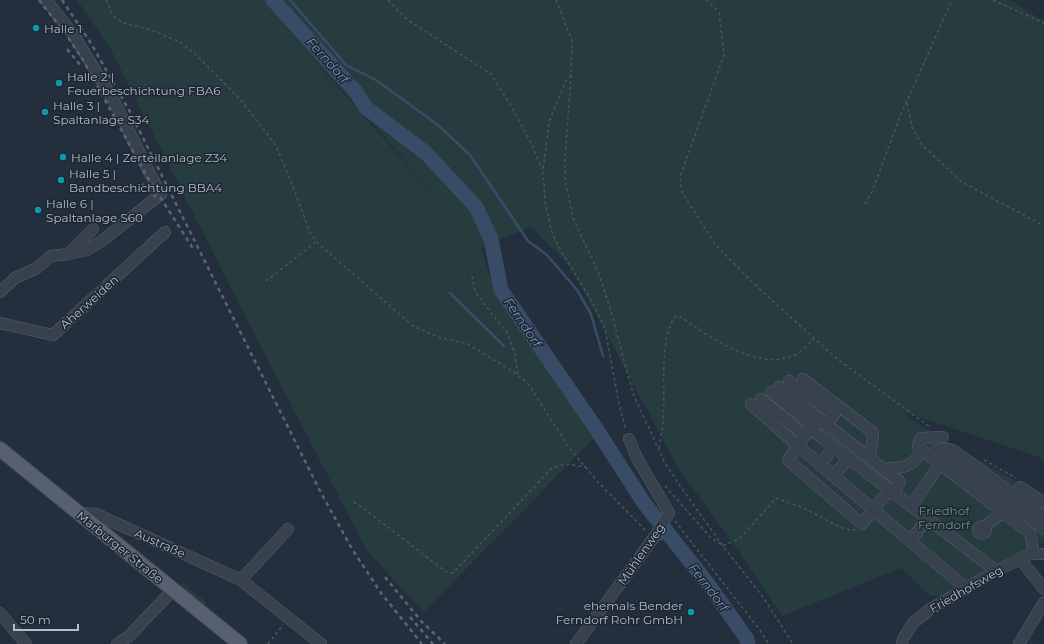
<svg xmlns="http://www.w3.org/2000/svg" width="1044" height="644" font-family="Montserrat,sans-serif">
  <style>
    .green { fill: #263c3f; fill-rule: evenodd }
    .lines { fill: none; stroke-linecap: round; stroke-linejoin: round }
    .stream { stroke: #394c67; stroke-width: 2.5 }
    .river { stroke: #394c67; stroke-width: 15 }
    .minor-casing { stroke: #565f6c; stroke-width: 12 }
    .major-casing { stroke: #414a57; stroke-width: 16 }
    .path { stroke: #44595c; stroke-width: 1.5; stroke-dasharray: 3 3; stroke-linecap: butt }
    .minor { stroke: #38414e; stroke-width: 11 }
    .major { stroke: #56606e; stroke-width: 14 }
    .rail { stroke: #5a6575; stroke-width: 2.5; stroke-dasharray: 4 4; stroke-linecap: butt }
    .culture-dot { fill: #0f9aa8; stroke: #1d2633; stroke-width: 1.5 }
    .labels { text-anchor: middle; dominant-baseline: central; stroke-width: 3; stroke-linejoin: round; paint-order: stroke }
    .poi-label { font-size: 12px; fill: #b4bcc9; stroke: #1d2633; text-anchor: start }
    .street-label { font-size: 12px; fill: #b4bcc9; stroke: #1d2633 }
    .park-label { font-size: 12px; fill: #6b9a76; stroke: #1d2633 }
    .water-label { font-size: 13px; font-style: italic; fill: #7c92b1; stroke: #1d2633 }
  </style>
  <rect width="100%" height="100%" fill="#242f3e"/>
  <!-- green -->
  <path class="green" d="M77,0H1010L1044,21V464L1040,457L901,411L939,437L1044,497V542L1035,545L996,564L943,596L929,595L901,568L782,616L730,539L679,469L570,266L531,227L481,247L496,296L595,437L424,612L367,551L245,316L111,50ZM284,27L368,118L445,207Z
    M183,583L206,602L204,605L185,590L186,588L183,586L181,587L180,586Z"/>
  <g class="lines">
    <!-- stream -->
    <path class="stream" d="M290,0L346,65L376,80L438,125L470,155L528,241L547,255L577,290L591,314L603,356
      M450,293L504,346
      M661,539L672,538"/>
    <!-- river -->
    <path class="river" d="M273,0L356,92L365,107L426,153L476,207L491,239L501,290L595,427L644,503L708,584L747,639L748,644"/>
    <defs>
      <path id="minor" d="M46,0L73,34L114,101L150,174L161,194L103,240L87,250L68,254
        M0,292L15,278L37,268L51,256L68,254L93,229
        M0,323L53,335L165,232
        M803,379L872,432L873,435L870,458
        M789,381L834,415
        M779,387L900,482L893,493
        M771,392L812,425
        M761,399L804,435
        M751,404L798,446L967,589
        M839,407L827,424L820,423L812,425L788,460L862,524L886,494L893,493
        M809,428L996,571
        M943,437L921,438L919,442L918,446L922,450L1030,533L1033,547
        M937,450L1044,529
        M930,457C937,449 943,447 953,450L1044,517
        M820,465L834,447
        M884,469C902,468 913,468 922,450
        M833,476L849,458
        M1020,487L1044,503
        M911,506L940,464
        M78,513L96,514L241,580L321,644
        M978 530a4 4 0 1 1 8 0a4 4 0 1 1-8 0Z
        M985,526L999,515H1006
        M910,541L927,519
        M1020,559L1044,589
        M241,580L288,529
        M0,613L26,644
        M117,644L129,636L173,590
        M576,644L655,536L669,513L637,458L629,439
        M902,644L903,639L913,623L929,610L996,571L1030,554H1044
        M1019,644L1044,602"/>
      <path id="major" d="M0,449L240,644"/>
    </defs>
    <!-- minor casing -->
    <use href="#minor" class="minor-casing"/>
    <!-- major casing -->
    <use href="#major" class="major-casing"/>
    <!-- path -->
    <path class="path" d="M106,0L113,16L124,23L151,30L180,42L195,54L240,99L275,144L290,179L311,235L320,245L413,326L440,338L466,343L509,369L527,382L570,449L598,482L646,531
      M388,0L405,18L491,74L511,106L531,143L542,169
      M556,0L572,40L571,75L565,159V180L573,218L599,274L611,311L625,365L634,396L664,461L680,486L723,546L763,597L793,644
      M706,0L719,12L724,55L680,177L682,192L714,243L751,281L837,359L930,427
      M993,0L1044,23
      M571,75L566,81L549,122L543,170L545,201L551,230L558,246L591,300L605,328L619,404L626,430
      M907,103L912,127L922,145L962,182L1044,226
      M865,204L872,192L899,119L952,0
      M472,276L475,292L508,334L515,355L518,376
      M266,281L317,241
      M659,448C660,439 663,429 663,420C666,394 658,336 676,316L681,317C708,336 754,369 790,357C800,354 807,345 814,339
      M984,460L1016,478
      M665,486L710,537L723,546L736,540L743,535L776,498C789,503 803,507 815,514C828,520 839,530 855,530
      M354,502L362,507L446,572L453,573L552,468L565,464L586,467
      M675,521L759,629L769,644
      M268,644L283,625"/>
    <!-- minor -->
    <use href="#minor" class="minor"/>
    <!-- major -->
    <use href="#major" class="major"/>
    <!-- rail -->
    <path class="rail" d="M39,0L65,33L83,60L146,175L194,250
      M62,0L89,40L129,110L319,489L352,549L381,593L422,644
      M67,49L81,66
      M142,184L156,197
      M385,577L421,621L445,644
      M410,617L433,644"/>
  </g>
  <!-- markers -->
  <g class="culture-dot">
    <circle cx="36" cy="28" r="4"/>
    <circle cx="59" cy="83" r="4"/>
    <circle cx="45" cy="112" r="4"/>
    <circle cx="63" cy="157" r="4"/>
    <circle cx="61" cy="180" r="4"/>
    <circle cx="38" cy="210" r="4"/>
    <circle cx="691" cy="612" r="4"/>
  </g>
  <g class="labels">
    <!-- poi labels -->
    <g class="poi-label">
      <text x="44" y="28">Halle 1</text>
      <text x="67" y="76">Halle 2 |<tspan x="67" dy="14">Feuerbeschichtung FBA6</tspan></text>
      <text x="53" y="105">Halle 3 |<tspan x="53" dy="14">Spaltanlage S34</tspan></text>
      <text x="71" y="157">Halle 4 | Zerteilanlage Z34</text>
      <text x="69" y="173">Halle 5 |<tspan x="69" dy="14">Bandbeschichtung BBA4</tspan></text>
      <text x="46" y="203">Halle 6 |<tspan x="46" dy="14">Spaltanlage S60</tspan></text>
      <text x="683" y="605" text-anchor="end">ehemals Bender<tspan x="683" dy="14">Ferndorf Rohr GmbH</tspan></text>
    </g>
    <!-- street labels -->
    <g class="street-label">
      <text transform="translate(89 302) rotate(-42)">Aherweiden</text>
      <text transform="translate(160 543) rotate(24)">Austraße</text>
      <text transform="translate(120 547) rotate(39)">Marburger Straße</text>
      <text transform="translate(641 554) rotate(-55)">Mühlenweg</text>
      <text transform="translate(966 589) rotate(-30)">Friedhofsweg</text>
    </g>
    <!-- park labels -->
    <g class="park-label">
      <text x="944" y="510">Friedhof<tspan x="944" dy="14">Ferndorf</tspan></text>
    </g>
    <!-- water labels -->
    <g class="water-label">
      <text transform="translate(328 60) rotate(48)">Ferndorf</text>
      <text transform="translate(523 322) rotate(56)">Ferndorf</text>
      <text transform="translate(709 587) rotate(53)">Ferndorf</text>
    </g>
  </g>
  <!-- scale -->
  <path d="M14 624v6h64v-6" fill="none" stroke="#b4bcc9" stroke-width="2"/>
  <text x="20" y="624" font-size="12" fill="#b4bcc9" stroke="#1d2633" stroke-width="3" paint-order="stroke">50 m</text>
</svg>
